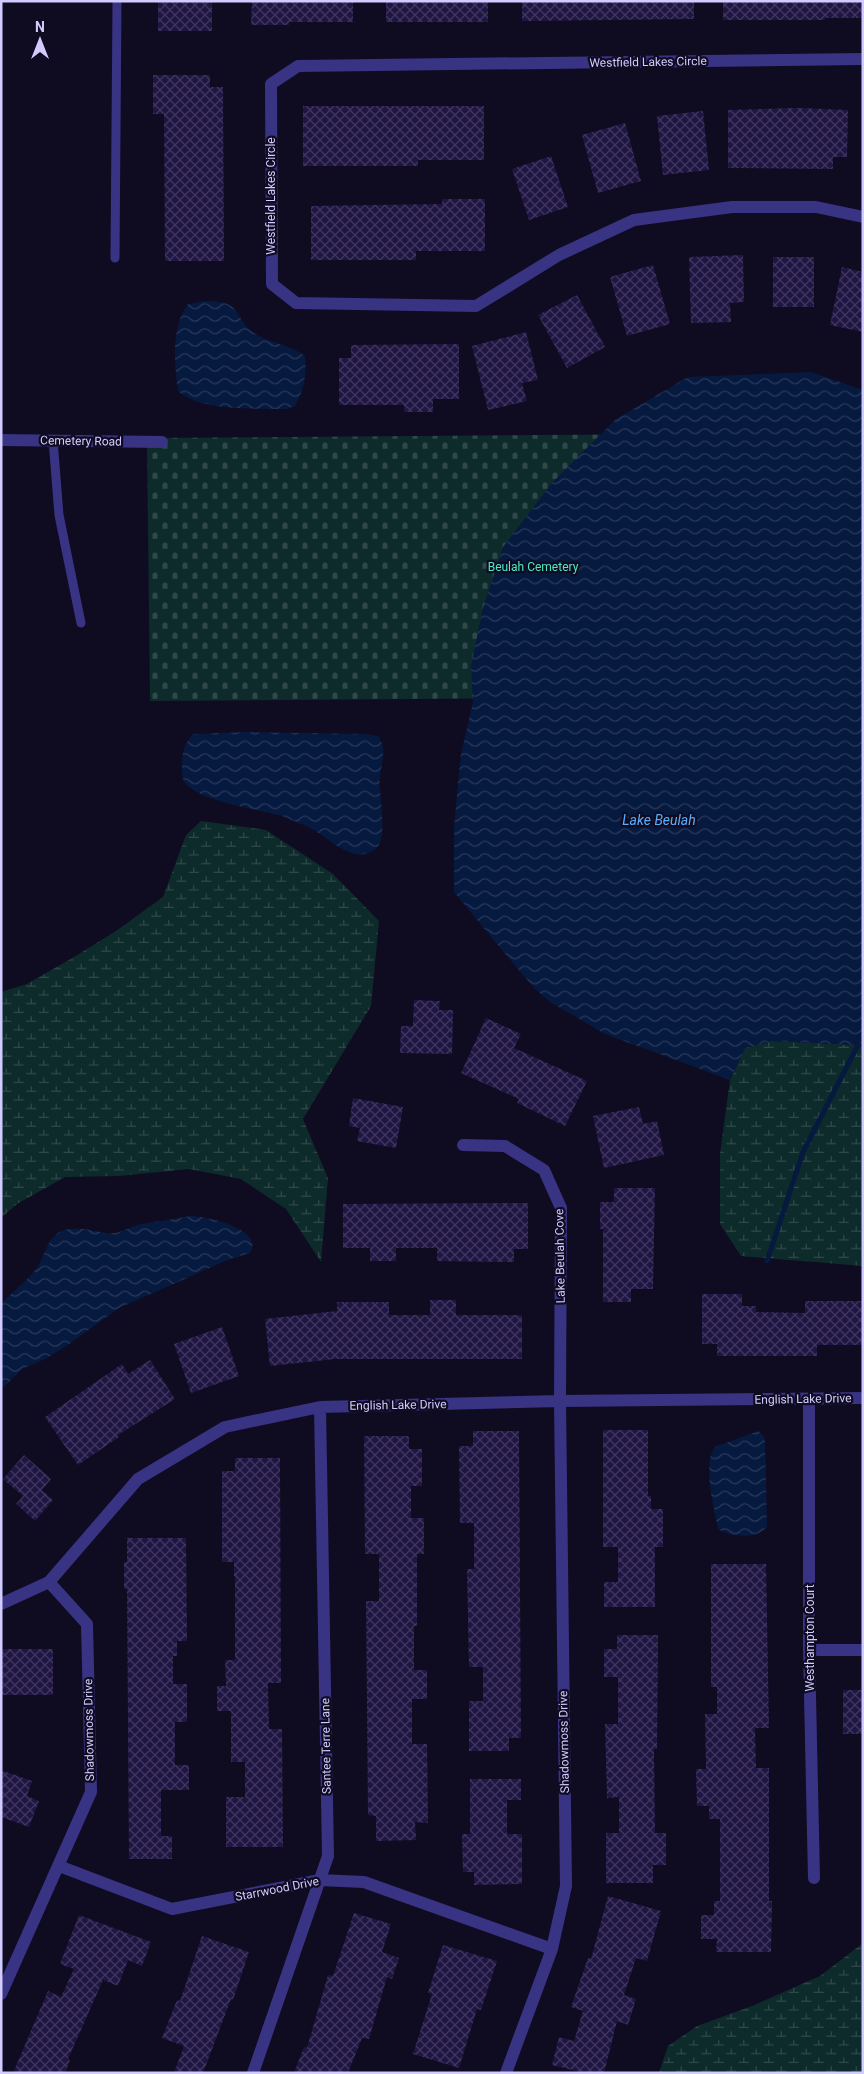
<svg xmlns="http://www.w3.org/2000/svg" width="864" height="2074" font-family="Roboto,sans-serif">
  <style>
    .wetland { fill: url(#wetland-marsh) }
    .cemetery { fill: url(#cemetery-stones) }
    .water { fill: url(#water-waves) }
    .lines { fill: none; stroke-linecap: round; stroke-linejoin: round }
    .stream { stroke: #06193f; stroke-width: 5 }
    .building { fill: url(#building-cross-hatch) }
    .service { stroke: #383383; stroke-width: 9 }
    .minor { stroke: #383383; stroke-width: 12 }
    .labels { text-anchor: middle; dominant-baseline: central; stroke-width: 4.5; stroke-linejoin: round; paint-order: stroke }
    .street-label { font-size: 12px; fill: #d2cbff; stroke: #0f0b21 }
    .park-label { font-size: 12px; fill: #4fe7c5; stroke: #0f0b21 }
    .water-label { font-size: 14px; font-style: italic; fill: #59aeff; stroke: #0f0b21 }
  </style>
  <defs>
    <pattern id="wetland-marsh" width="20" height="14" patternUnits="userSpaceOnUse" patternTransform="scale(1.25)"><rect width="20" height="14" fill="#0e2b2b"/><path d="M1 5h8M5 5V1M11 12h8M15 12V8" fill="none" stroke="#30484b"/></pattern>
    <pattern id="cemetery-stones" width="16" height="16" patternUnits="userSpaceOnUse" patternTransform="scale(1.25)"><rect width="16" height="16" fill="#0e2b2b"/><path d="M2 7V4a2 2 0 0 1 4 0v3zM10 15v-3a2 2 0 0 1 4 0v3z" fill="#30484b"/></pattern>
    <pattern id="water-waves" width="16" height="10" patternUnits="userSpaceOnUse" patternTransform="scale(1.25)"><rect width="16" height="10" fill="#06193f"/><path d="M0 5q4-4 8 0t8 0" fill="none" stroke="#29395c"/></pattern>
    <pattern id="building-cross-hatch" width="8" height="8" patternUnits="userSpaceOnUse" patternTransform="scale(1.25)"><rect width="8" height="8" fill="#201643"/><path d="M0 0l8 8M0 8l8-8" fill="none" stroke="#40375f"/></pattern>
  </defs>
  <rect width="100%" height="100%" fill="#0f0b21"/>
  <!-- wetland -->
  <path class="wetland" d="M201,821L266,830L333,874L379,921L371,1006L303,1119L328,1178L321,1262L286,1209L241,1179L189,1169L119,1176L65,1177L17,1204L1,1218V992L27,984L74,957L116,931L163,897L186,835Z
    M771,1041L858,1045L863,1048V1266L741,1256L720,1224V1154L730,1080L745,1048Z
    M863,1943V2073H659L668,2046L697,2026L752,2006L820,1976Z"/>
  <!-- cemetery -->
  <path class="cemetery" d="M677,434L680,697L150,701L147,438Z"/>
  <!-- water -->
  <path class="water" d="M204,301C213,301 223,301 231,306C238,310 242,324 250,330C266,343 288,343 305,356C307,374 304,390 295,406L286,409C256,408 201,412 178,391C174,363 171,327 188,304Z
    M811,372L863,390V1048L858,1045L771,1041L745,1048L730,1080L605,1034L550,1002L535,989L507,956L454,892V827L458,784L461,754L473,702L471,666L483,608L503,547L552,483L616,419L688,377Z
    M245,732L364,734L378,736C387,749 382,762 380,776C379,784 380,792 381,799C381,814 388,845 371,852C348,863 325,833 306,826C298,823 290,819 282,816C258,809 201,802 185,783C181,777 182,768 182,761C183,750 185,742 193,734Z
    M190,1216C206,1216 265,1229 250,1253L230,1259L119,1308L65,1347L45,1359L22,1369L1,1390V1304C12,1292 26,1282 36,1269C45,1257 47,1237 62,1231C79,1224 98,1234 115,1233C122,1232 130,1227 137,1225C154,1221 173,1220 190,1216Z
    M758,1431L763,1435L765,1440L767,1526C759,1540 730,1537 718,1529C714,1507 702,1465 715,1447Z"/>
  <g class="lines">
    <!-- stream -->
    <path class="stream" d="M767,1261L803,1152L858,1045V1038"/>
  </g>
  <!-- building -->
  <path class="building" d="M158,1H212V31H158Z
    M252,1H353V22H289V25H251Z
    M386,1H488V22H386Z
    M522,1H694V19L522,21Z
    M723,1H863V18H825V20H723Z
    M153,75H210V87H223L224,261H165L164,114H153Z
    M303,106H484V160H418V166H303Z
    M797,108L848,110L847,157H833V169L728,168V110Z
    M703,111L709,170L663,175L657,116Z
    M625,123L641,181L598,193L582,135Z
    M551,156L568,207L529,220L512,169Z
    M442,199H485V251H416V260H311V206L442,204Z
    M743,255L744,302L730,303L731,322L691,323L689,257Z
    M773,257H814V307H773Z
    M653,265L670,324L627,336L610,277Z
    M842,267L863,272V332L830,325Z
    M577,295L605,347L567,368L538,315Z
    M526,332L538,380L522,383L527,401L488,410L472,346Z
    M459,344V399H433V412H404V405H339V358H351V345Z
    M414,1000L440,1001L439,1010H453L452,1054L400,1053L401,1026H413Z
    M486,1018L521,1034L514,1048L587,1081L565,1126L517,1103L519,1099L461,1073Z
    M353,1098L403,1107L396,1148L357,1141L360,1128L349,1126Z
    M639,1107L643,1124L657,1121L664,1155L604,1168L593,1116Z
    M614,1188H655L653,1289H631V1302H603V1229H600V1202H614Z
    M528,1203V1249H514V1262L437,1261V1248H396V1261H370V1248H343V1204Z
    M702,1294H742V1306H756V1312L805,1313V1301H863V1345H817V1356H717V1344H702Z
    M430,1300H456V1315H522V1359H335L270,1366L265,1319L337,1311V1302H389V1315H430Z
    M222,1327L239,1376L191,1393L174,1344Z
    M150,1360L175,1399L118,1435L119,1437L78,1465L45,1417L122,1364L128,1374Z
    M603,1430H648V1496H651V1509H663V1547H655V1607H604V1582H618V1547H603Z
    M473,1431H519L521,1738H509V1751H469V1701H483V1667H469L467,1569H474V1523H460L459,1446H473Z
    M364,1436H409V1449H422V1486H411V1518H424V1554H417V1626H414V1670H427V1699H412V1744H427L428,1823L415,1822L416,1840L376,1841V1816L368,1815L366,1601H379V1554H365Z
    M24,1455L51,1479L42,1490L53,1500L35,1521L16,1504L23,1496L3,1479Z
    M235,1458H280L281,1683H268L269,1729H282L283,1847H226V1797H245V1762H231V1711H217V1686H226L225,1660H235V1576H234V1562H222V1471H235Z
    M127,1538H186L187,1641H177V1656H173V1684H187V1722H175V1765H189V1790H161V1836H172V1859H129L127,1589H124V1562H127Z
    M711,1564H766L769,1728H755L756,1768H769V1901H772L771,1952H716L717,1939H701V1915H714V1901H720V1819H709V1806H697L696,1769H706L705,1714H717V1687H711Z
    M617,1635H658L657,1749H654L655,1833H666V1865H653V1883H606V1833H619V1797L607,1798L605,1724H618V1677H604V1649H617Z
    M1,1649H53V1695H1Z
    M843,1690H863V1734H843Z
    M1,1770L32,1781L27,1796L39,1801L29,1827L1,1817Z
    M470,1779H521V1800H507V1834H522V1884L474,1885V1872H463L462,1834H470Z
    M608,1896L661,1911L647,1961L636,1958L624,1995L636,1999L628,2025L617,2021L604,2073H585L552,2065L559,2037L574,2041L583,2011L571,2007L588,1958L591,1959Z
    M354,1913L391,1924L382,1952L399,1958L392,1979L387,1977L369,2039L362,2038L348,2073H294L304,2047L307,2048L328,1975L333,1976Z
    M79,1915L151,1942L142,1966L128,1960L118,1986L103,1980L68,2059L70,2061L65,2073H13L48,1991L61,1997L74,1969L60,1964Z
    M202,1936L249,1952L233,2000L231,1999L203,2073H174L184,2046L162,2038L177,2000L180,2001Z
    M443,1945L497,1961L481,2010L477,2009L459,2068L413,2054L432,1994L428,1993Z"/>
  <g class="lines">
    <!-- service -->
    <path class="service" d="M115,258L117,1
      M53,440L59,515L81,623"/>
    <!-- minor -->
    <path class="minor" d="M863,59L298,66L271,84L272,284L296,303L476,306L559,255L634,220L732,207H816L863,217
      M1,440L162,442
      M463,1145L505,1146L544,1170L561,1208L560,1401L566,1886L552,1949L506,2073
      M809,1399V1650L814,1878
      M1,1604L49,1582L138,1479L225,1427L320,1407L560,1401L863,1398
      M809,1650H863
      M59,1866L172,1909L320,1880L364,1882L552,1949
      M1,1994L91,1792L87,1624L49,1582
      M253,2073L328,1856L320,1407"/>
  </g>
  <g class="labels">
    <!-- street labels -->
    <g class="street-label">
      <text transform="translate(648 62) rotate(-1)">Westfield Lakes Circle</text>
      <text transform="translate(271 196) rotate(-90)">Westfield Lakes Circle</text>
      <text transform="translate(81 441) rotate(1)">Cemetery Road</text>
      <text transform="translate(560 1256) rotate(-91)">Lake Beulah Cove</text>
      <text transform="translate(803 1399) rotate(-1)">English Lake Drive</text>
      <text transform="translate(398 1405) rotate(-1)">English Lake Drive</text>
      <text transform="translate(810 1638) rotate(-90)">Westhampton Court</text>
      <text transform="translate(89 1730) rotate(-91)">Shadowmoss Drive</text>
      <text transform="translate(564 1742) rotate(-91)">Shadowmoss Drive</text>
      <text transform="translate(326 1746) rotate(-91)">Santee Terre Lane</text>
      <text transform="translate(277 1889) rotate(-11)">Starrwood Drive</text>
    </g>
    <!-- park labels -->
    <g class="park-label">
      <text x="533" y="567">Beulah Cemetery</text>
    </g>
    <!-- water labels -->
    <g class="water-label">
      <text x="659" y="820">Lake Beulah</text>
    </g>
  </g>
  <!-- border -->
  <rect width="864" height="2074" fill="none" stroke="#d2cbff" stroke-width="5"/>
  <!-- north arrow -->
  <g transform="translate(40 40)" stroke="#0f0b21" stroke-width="4" paint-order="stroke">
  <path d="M0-4L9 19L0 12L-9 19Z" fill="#d2cbff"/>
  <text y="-8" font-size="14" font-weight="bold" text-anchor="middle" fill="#d2cbff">N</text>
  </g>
</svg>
